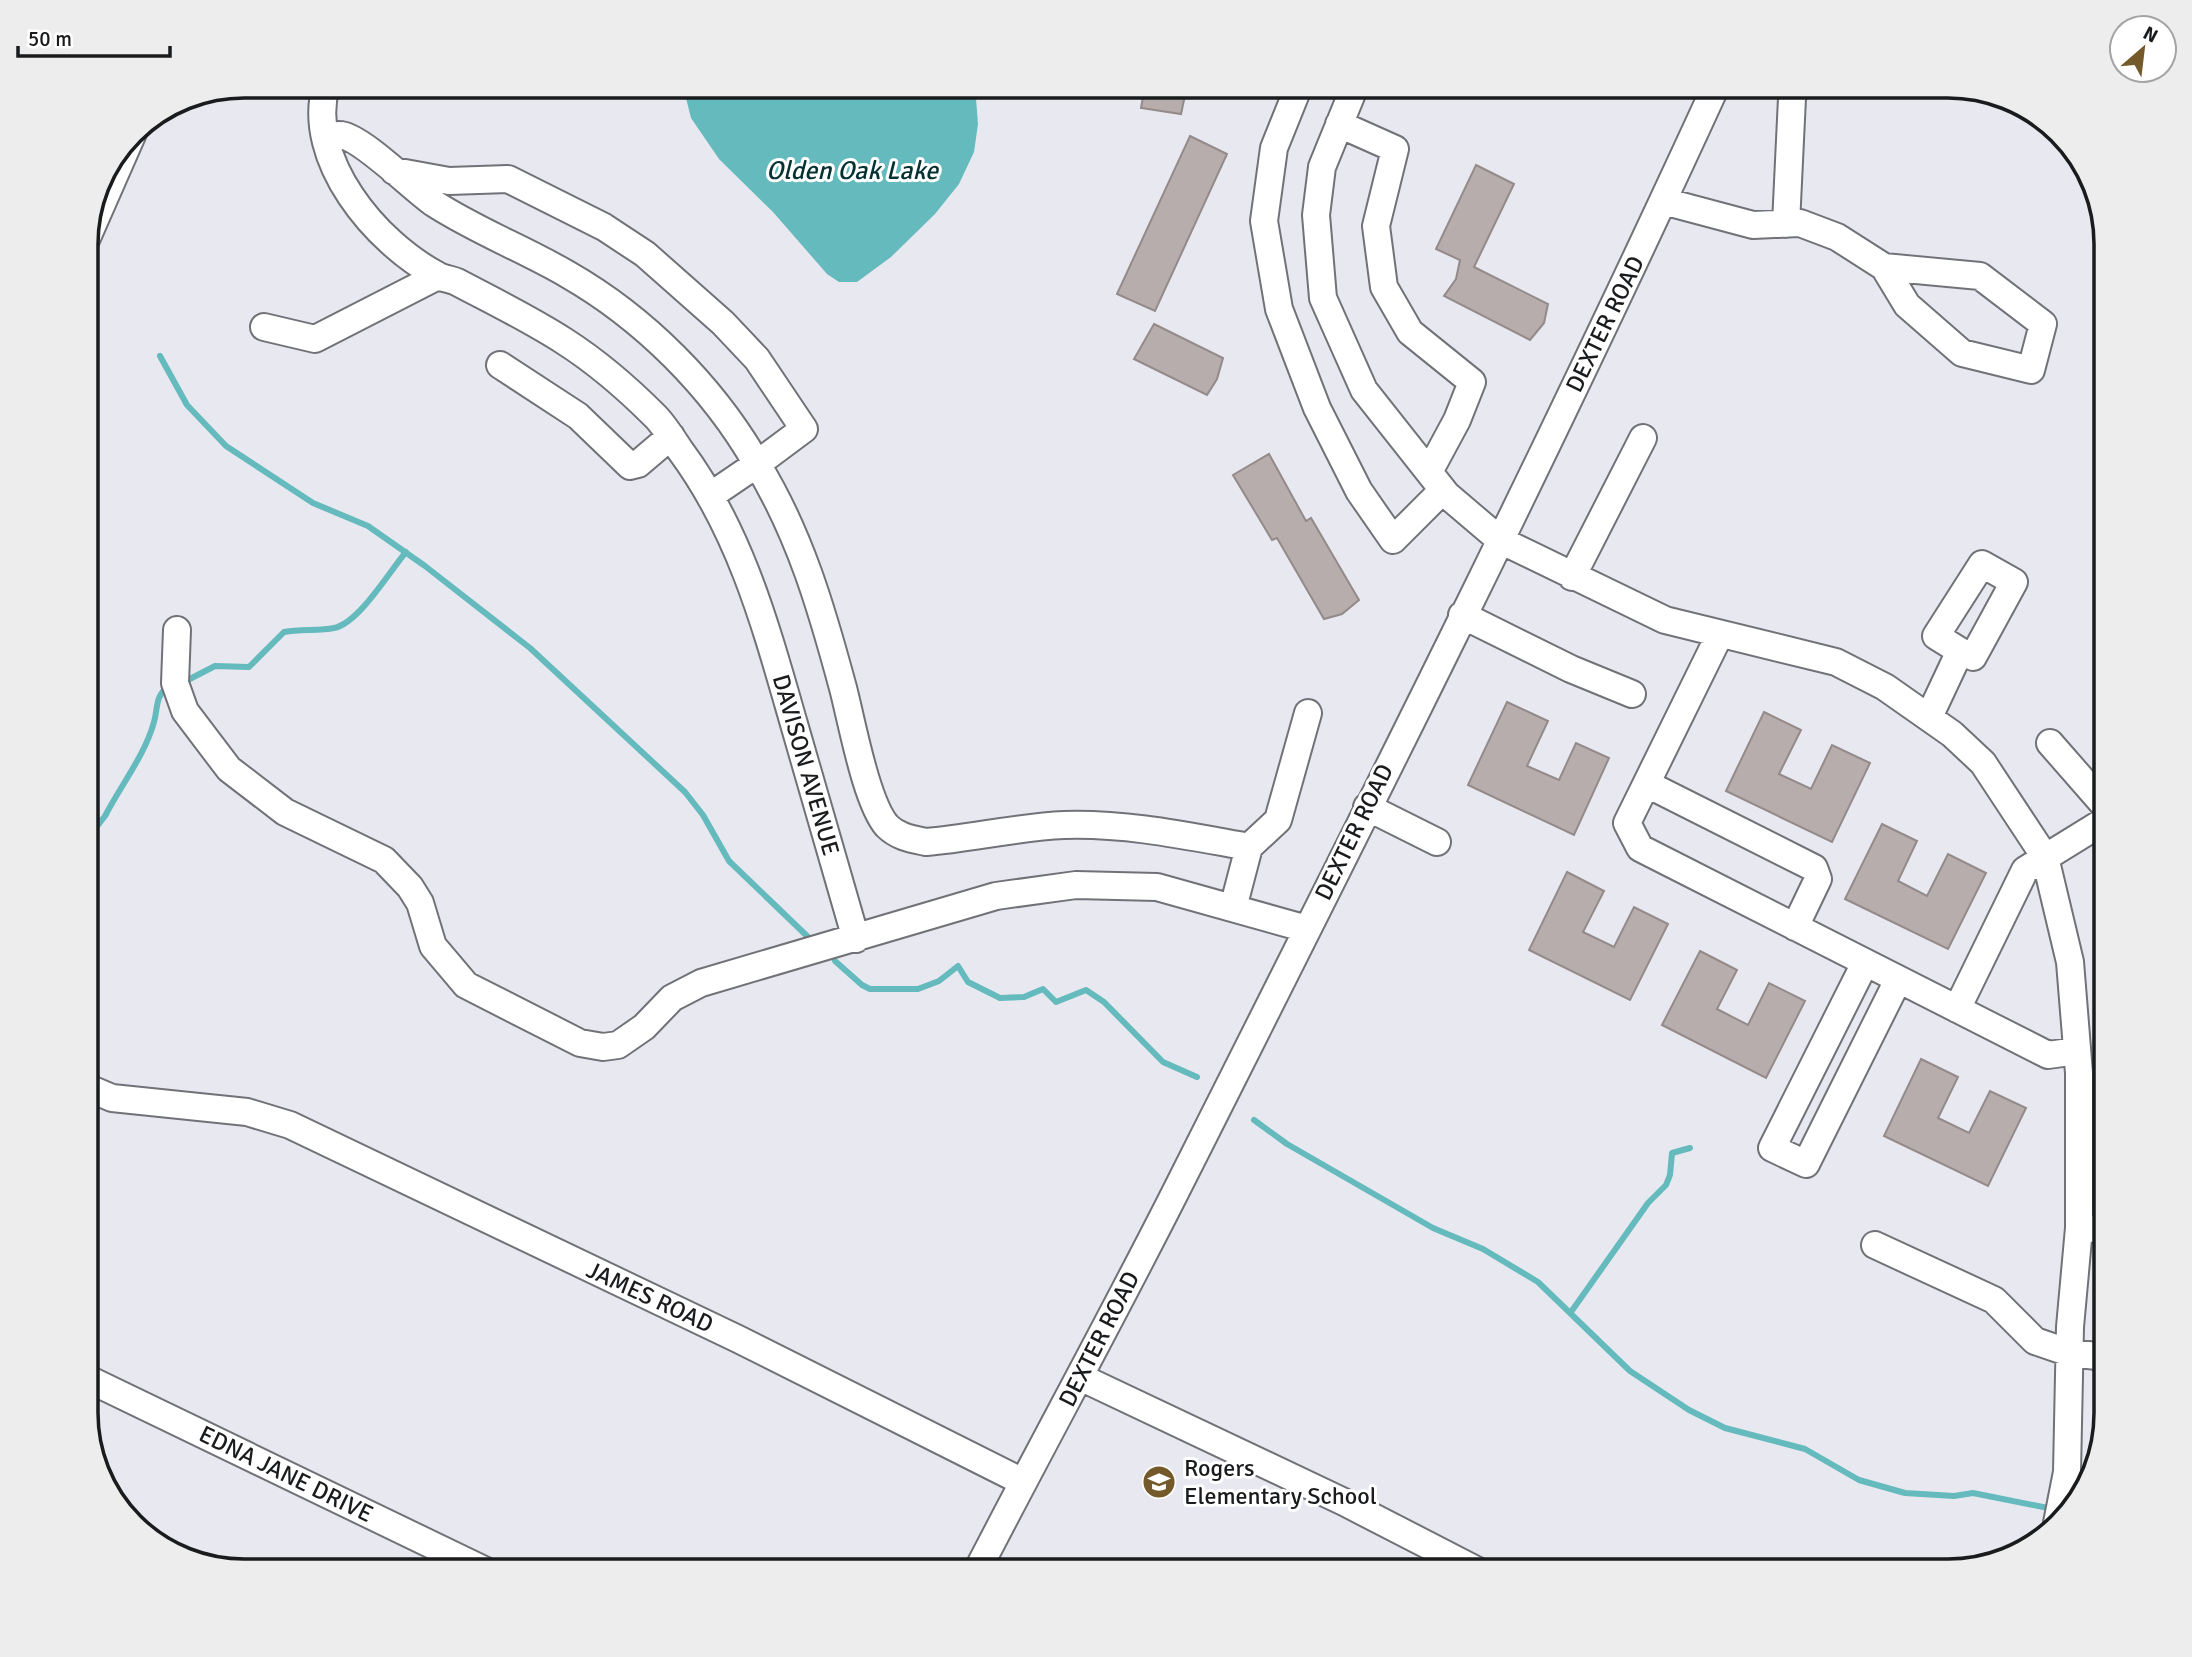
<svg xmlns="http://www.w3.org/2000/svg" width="2192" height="1657" font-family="Signika,sans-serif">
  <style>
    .water { fill: #64babc }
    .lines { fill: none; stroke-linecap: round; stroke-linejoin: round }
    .stream { stroke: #64babc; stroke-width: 6 }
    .building { fill: #b6adac; stroke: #938a89; stroke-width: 2 }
    .minor-casing { stroke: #717278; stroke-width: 30 }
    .minor { stroke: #fff; stroke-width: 26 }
    .labels { text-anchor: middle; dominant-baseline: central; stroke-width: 6; stroke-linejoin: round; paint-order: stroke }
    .street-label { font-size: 24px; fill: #1a1b1d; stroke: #fff }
    .poi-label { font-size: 24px; fill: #1a1b1d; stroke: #fff; text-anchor: start }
    .water-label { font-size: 26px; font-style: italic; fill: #053132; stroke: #fff }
    .rim { fill: none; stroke: #1a1b1d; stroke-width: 3.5 }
  </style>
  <rect width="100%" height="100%" fill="#e8e8f0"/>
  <!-- water -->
  <path class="water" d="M683,86H975L978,124L974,152L959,184L935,214L891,257L857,282H839L827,274L773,212L719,159L691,118Z"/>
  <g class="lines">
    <!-- stream -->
    <path class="stream" d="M160,356L187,405L226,446L313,503L368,526L425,566L530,648L685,792L703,815L729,861L807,936
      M182,683L215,666L249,667L284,632C301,629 319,631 334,628C359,623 389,572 406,552
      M86,821L98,825L105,816C121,785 145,755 154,722C158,708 155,696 168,687
      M835,961L862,985L870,989H918L939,981L958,966L968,982L1000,998L1024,997L1043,989L1056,1002L1086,990L1104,1002L1163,1062L1197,1077
      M1254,1120L1287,1144L1433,1228L1483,1249L1538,1282L1630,1371L1689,1410L1725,1428L1805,1449L1859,1480L1905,1493L1954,1496L1973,1493L2053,1509
      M1571,1312L1648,1203L1666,1185L1670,1175L1672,1153L1690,1148"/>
  </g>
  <!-- building -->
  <path class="building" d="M1145,86H1187L1181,114L1141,108Z
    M1190,136L1227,154L1155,311L1117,294Z
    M1476,165L1514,184L1474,267L1548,304L1544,323L1530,340L1444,296L1456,279L1460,260L1436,249Z
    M1154,324L1223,358L1217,379L1207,395L1134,359Z
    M1269,454L1306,521L1311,518L1359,600L1342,614L1324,619L1277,538L1272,540L1233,475Z
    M1507,702L1548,721L1527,766L1559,780L1576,743L1609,758L1574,835L1468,785Z
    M1764,712L1801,730L1779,774L1811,789L1832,745L1870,763L1832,842L1726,791Z
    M1882,824L1917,841L1898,881L1927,896L1948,854L1986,873L1948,949L1845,899Z
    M1567,872L1604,891L1583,932L1614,947L1634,907L1668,924L1630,1000L1529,950Z
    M1700,951L1737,970L1717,1009L1748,1025L1769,983L1805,1001L1766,1078L1662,1025Z
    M1921,1059L1958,1077L1938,1118L1969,1133L1990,1091L2026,1108L1988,1186L1884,1136Z"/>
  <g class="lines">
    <defs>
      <path id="minor" d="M326,86C305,159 376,243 437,275C443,279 451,279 457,282C493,301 530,319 564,341C597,362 627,388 655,416C664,425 672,438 680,450C741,532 766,627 794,724C814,795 835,867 856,939
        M1299,86L1274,148L1264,221L1279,309L1317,408L1359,491L1393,540L1443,490
        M1355,86L1322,167L1316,215L1323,298L1364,390L1447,495L1500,540L1665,620L1836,662L1885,687L1952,734L1983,763L2045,857L2070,962L2079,1073V1228L2070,1327L2067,1472L2057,1523
        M1339,124L1395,149L1376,226L1384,287L1410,332L1472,382L1457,420L1429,472
        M325,137C330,137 337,134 341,135C363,138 414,190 435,204C477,231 524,249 567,274C644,318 713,387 757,464L804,429L757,359L723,323L645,254L604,227L508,179L449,181L394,171
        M1663,201L1753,225L1800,223L1837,237L1884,267L1907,305L1962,353L2031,370L2043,324L1980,276L1884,267
        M1786,224L1792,98L1796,86
        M86,240L133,133
        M264,327L315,339L438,276
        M500,365L578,416L630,466L638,464L671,436
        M710,496L757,464C800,534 822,610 843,688C852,722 866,802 887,826C898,837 912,839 926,842C972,838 1018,827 1064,825C1127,823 1187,836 1249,847L1233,908
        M1572,577L1643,438
        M1462,615L1571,669L1632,694
        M177,630L175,683L185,711L229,769L285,812L384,860L410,887L420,903L433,946L466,985L580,1043L603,1047L618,1045L644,1027L672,998L701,983L996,896L1076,885L1157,887L1307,929
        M1720,634L1627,823L1640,848L2048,1055L2077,1051
        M1929,717L1960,651L1936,636L1982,564L2014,582L1973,657L1960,651
        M2050,743L2106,807
        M1647,784L1814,868L1818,879L1795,927
        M1367,807L1437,842
        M1249,847L1278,820L1308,713
        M1865,963L1772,1148L1806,1164L1898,980
        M1957,1009L2025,870L2106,820
        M86,1087L112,1098L247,1112L290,1125L738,1339L1023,1482
        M2079,1228L2106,1229
        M1875,1245L1994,1300L2035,1341L2070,1353L2106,1357
        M1080,1377L1344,1502L1478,1571
        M86,1378L486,1571
        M977,1571C1043,1443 1113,1316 1178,1187C1362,822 1546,457 1716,86"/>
    </defs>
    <!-- minor casing -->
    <use href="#minor" class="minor-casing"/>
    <!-- minor -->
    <use href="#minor" class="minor"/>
  </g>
  <!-- icons -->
  <defs>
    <symbol id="school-disc" viewBox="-11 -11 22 22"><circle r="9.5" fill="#74592b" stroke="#fff"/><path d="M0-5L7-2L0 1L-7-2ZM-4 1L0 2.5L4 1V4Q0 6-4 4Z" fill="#fff"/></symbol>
  </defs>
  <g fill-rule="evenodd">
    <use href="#school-disc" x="1140" y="1463" width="38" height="38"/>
  </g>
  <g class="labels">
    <!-- street labels -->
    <g class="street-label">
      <text transform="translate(1605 324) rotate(-64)">DEXTER ROAD</text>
      <text transform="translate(806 765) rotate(74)">DAVISON AVENUE</text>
      <text transform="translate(1354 832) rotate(-64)">DEXTER ROAD</text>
      <text transform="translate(650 1297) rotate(25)">JAMES ROAD</text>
      <text transform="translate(1099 1339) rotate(-63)">DEXTER ROAD</text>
      <text transform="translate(286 1474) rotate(26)">EDNA JANE DRIVE</text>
    </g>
    <!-- poi labels -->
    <g class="poi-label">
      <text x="1184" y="1468">Rogers<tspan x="1184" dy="28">Elementary School</tspan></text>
    </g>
    <!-- water labels -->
    <g class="water-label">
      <text x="852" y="171">Olden Oak Lake</text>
    </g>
  </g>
  <!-- crop -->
  <path d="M0 0H2192V1657H0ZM244 98H1948A146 146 0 0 1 2094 244V1413A146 146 0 0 1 1948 1559H244A146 146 0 0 1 98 1413V244A146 146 0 0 1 244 98Z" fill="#ededed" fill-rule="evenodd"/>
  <path class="rim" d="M244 98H1948A146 146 0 0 1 2094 244V1413A146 146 0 0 1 1948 1559H244A146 146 0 0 1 98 1413V244A146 146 0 0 1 244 98Z"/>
  <!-- north arrow -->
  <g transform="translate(2143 49) rotate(28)"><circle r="33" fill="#ffffff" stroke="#a3a4a5" stroke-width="2"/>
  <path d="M0-5L12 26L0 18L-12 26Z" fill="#74592b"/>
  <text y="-10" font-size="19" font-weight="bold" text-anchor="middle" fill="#1a1b1d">N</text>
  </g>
  <!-- scale -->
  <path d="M18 46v10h152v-10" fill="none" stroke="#1a1b1d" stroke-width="3.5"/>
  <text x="28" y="46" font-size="21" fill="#1a1b1d" stroke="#ffffff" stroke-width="5" paint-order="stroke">50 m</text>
</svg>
